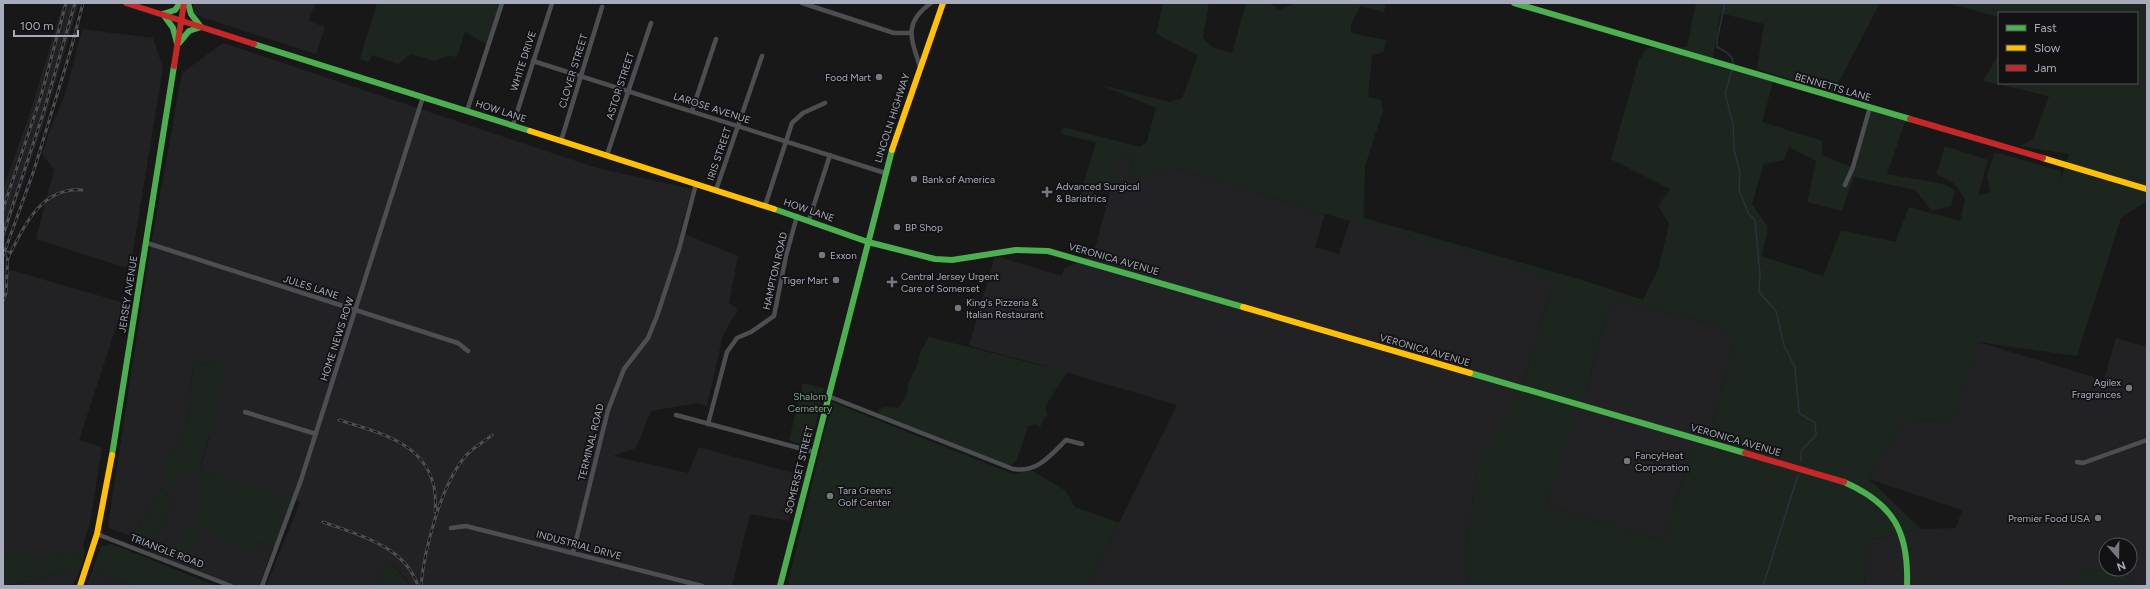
<svg xmlns="http://www.w3.org/2000/svg" width="2150" height="589" font-family="Figtree,sans-serif">
  <style>
    .built { fill: #222224 }
    .green { fill: #1d251f; fill-rule: evenodd }
    .lines { fill: none; stroke-linecap: round; stroke-linejoin: round }
    .stream { stroke: #2a323b; stroke-width: 1.5 }
    .street { stroke: #4d4e52; stroke-width: 4.5 }
    .fast { stroke: #4caf50; stroke-width: 6 }
    .slow { stroke: #ffc107; stroke-width: 6 }
    .jam { stroke: #c62828; stroke-width: 6 }
    .rail-casing { stroke: #4d4e51; stroke-width: 3 }
    .rail { stroke: #121214; stroke-width: 1.5; stroke-dasharray: 4.5; stroke-linecap: butt }
    .poi-dot { fill: #767881; stroke: #121214; stroke-width: 1.5 }
    .labels { text-anchor: middle; dominant-baseline: central; stroke-width: 3.5; stroke-linejoin: round; paint-order: stroke }
    .street-label { font-size: 10px; fill: #a8acba; stroke: #121214 }
    .poi-label { font-size: 10px; fill: #a8acba; stroke: #121214; text-anchor: start }
    .park-label { font-size: 10px; fill: #7ea683; stroke: #121214 }
  </style>
  <rect width="100%" height="100%" fill="#181818"/>
  <!-- built -->
  <path class="built" d="M63,3H79L43,125L3,242V189L30,113Z
    M193,3H315L309,21L325,27L316,54L192,14Z
    M82,29L153,38L163,68L130,269L36,239L54,169L42,154L51,127L66,92Z
    M223,43L597,168L692,189L680,232L738,256L729,303L738,309L723,335L707,406L698,403L651,411L636,448L613,456L688,473L699,447L800,475L789,521L750,514L732,586H409L407,580L387,559L375,586H266L300,502L199,472L209,439L214,364L193,365L188,419L179,441L164,461L206,480L257,552L261,542L273,547L259,586H233L147,554L172,504L162,488L132,536L111,529L108,525L150,250L182,73Z
    M1120,156L1133,159L1129,178L1136,180L1173,167L1325,214L1315,247L1339,254L1350,219L1554,278L1523,384L1477,471L1465,559L1468,586H1088L1177,405L1031,362L969,346L995,256L1062,276L1064,269L1093,255Z
    M11,270L124,303L79,440L102,447L90,523L83,546L85,553L46,559L24,558L3,552V277Z
    M1618,300L1722,327L1732,349L1710,432L1699,446L1691,452L1664,541L1546,506L1575,407L1585,395L1607,311Z
    M2116,338L2147,347V586H2131L2134,569H2130V545H2106V569H2098L2050,586H1864L1871,540L1921,529L1956,528L1962,510L1869,479L1903,421L1952,420L1978,342L2104,380Z
    M81,567L73,586H8L38,579Z
    M92,571L134,586H86Z"/>
  <!-- green -->
  <path class="green" d="M377,3H502L487,45L465,32L457,57L448,56L435,61L411,54L398,64L372,55L369,62L360,59Z
    M1163,3H1209L1203,38L1213,48L1232,53L1246,3H1269L1280,10L1294,3H1386L1384,12L1360,6L1351,25V33L1386,40L1384,51L1372,56L1368,97L1381,100L1383,111L1365,166L1364,218L1582,280L1643,300L1659,267L1669,224L1658,206L1670,189L1611,159L1639,60L1647,48L1687,47L1696,3H1880L1833,93L1757,69L1764,24L1720,13L1712,65L1773,82L1762,122L1822,141V155L1851,167L1868,108L1906,119L1887,174L1944,184L1955,190L1951,206L1932,211L1915,190L1854,177L1842,211L1807,202L1816,161L1789,147L1784,160L1764,164L1752,204L1768,227L1762,256L1823,276L1841,230L1895,242L1909,207L1960,221L1965,199L1955,184L1936,174L1945,146L1988,160L1978,196L1990,192L1987,175L1995,152L2061,171L2060,180L2069,154L2020,146L2033,139L2049,96L1983,81L1999,54V83H2137V13H1999V17L1946,3H2147V201L2121,218L2077,356L1978,342L1952,420L1903,421L1869,479L1921,529L1871,540L1864,586H1468L1465,559L1477,470L1523,384L1554,278L1325,214L1173,167L1136,180L1129,178L1133,159L1121,156L1112,185L1100,182L1088,201L1079,199L1096,142L1061,134L1063,127L1140,147L1147,142L1156,108L1098,84L1170,102L1182,98L1198,55L1156,34ZM1618,300L1722,327L1732,349L1710,432L1699,446L1691,452L1664,541L1546,506L1571,423L1585,395L1607,311Z
    M929,337L1067,372L1045,407L1047,414L1040,427L1036,424L1028,426L1016,462L1008,466L881,416L878,410L885,407L898,408L906,397L908,384L917,366L920,353Z
    M214,364L228,366L199,472L293,499L275,548L261,542L257,552L220,540L195,519L206,480L181,470L175,483L164,481V461L179,441L188,419L193,365Z
    M803,383L824,388L810,448L789,440Z
    M832,402L1013,474L1031,470L1065,490L1075,507L1119,523L1088,586H787Z
    M162,488L172,504L149,550L131,543L132,536Z
    M187,527H200L189,560L207,566L206,572C191,568 180,560 165,554L173,543L180,542Z
    M112,544L216,586H134L92,571L101,546Z
    M3,552C35,561 52,558 85,553L81,567L38,579L3,586Z
    M387,559L407,581L409,586H375Z
    M2098,569H2134L2131,586H2049Z"/>
  <g class="lines">
    <!-- stream -->
    <path class="stream" d="M1725,3L1717,39V47C1726,52 1734,55 1733,66
      M1732,70L1725,93L1733,124L1734,150L1740,172L1739,189L1748,213L1755,220L1760,274L1759,292L1776,311L1784,345L1795,367L1799,413L1815,423L1816,435L1801,451V461
      M1763,586L1798,475"/>
    <!-- street -->
    <path class="street" d="M802,3L894,33H910
      M533,61L885,173
      M920,67C911,38 903,23 931,3
      M467,111L502,3
      M692,111L716,39
      M513,125L552,3
      M561,141L602,7
      M607,155L651,23
      M1845,185L1853,167L1870,107
      M716,190L762,56
      M765,206L792,123L803,113L825,103
      M809,220L830,155
      M147,243L458,343L468,351
      M828,396L1013,469C1037,473 1050,456 1066,440L1082,444
      M245,412L316,434
      M676,415L814,452
      M708,424L727,352L737,338L751,332L774,316L786,256L797,216
      M2077,462L2083,463L2147,440
      M451,528L466,526L702,586
      M97,534L231,586
      M573,553L608,410L624,369L648,338L657,316L679,249L696,184
      M262,586L301,480L423,97"/>
    <!-- fast -->
    <path class="fast" d="M188,3L191,14L201,27
      M1514,3L1910,119
      M163,14L173,28L177,43
      M163,14L175,10L180,3
      M179,43L189,31L201,27
      M254,44L530,131
      M774,209L868,242L935,259L952,260L1016,250L1048,251L1243,307
      M1470,373L1745,453
      M112,455L174,66
      M1844,482C1894,504 1909,532 1907,586
      M780,586L892,150"/>
    <!-- slow -->
    <path class="slow" d="M530,131L774,209
      M892,150L943,3
      M2043,158L2147,189
      M1243,307L1470,373
      M80,586L97,534L112,455"/>
    <!-- jam -->
    <path class="jam" d="M126,3L254,44
      M174,66L184,3
      M1910,119L2043,158
      M1745,453L1844,482"/>
    <defs>
      <path id="rail" d="M3,209L41,96L66,3
        M3,235L44,111L75,3
        M3,256L34,170L71,49L83,3
        M8,258C24,226 41,187 82,190
        M3,301L6,293L8,252
        M339,420C388,435 441,448 435,512
        M323,522C359,535 405,546 418,586
        M421,586C424,550 441,486 464,458C471,448 483,443 492,435"/>
    </defs>
    <!-- rail casing -->
    <use href="#rail" class="rail-casing"/>
    <!-- rail -->
    <use href="#rail" class="rail"/>
  </g>
  <!-- markers -->
  <g class="poi-dot">
    <circle cx="879" cy="77" r="4"/>
    <circle cx="914" cy="179" r="4"/>
    <path d="M1045 186h4v4h4v4h-4v4h-4v-4h-4v-4h4z"/>
    <circle cx="897" cy="227" r="4"/>
    <circle cx="822" cy="255" r="4"/>
    <circle cx="836" cy="280" r="4"/>
    <path d="M890 276h4v4h4v4h-4v4h-4v-4h-4v-4h4z"/>
    <circle cx="958" cy="308" r="4"/>
    <circle cx="2129" cy="388" r="4"/>
    <circle cx="1627" cy="461" r="4"/>
    <circle cx="830" cy="496" r="4"/>
    <circle cx="2098" cy="518" r="4"/>
  </g>
  <g class="labels">
    <!-- street labels -->
    <g class="street-label">
      <text transform="translate(523 61) rotate(-72)">WHITE DRIVE</text>
      <text transform="translate(573 71) rotate(-73)">CLOVER STREET</text>
      <text transform="translate(620 86) rotate(-72)">ASTOR STREET</text>
      <text transform="translate(1833 87) rotate(16)">BENNETTS LANE</text>
      <text transform="translate(712 108) rotate(18)">LAROSE AVENUE</text>
      <text transform="translate(501 111) rotate(18)">HOW LANE</text>
      <text transform="translate(892 118) rotate(-72)">LINCOLN HIGHWAY</text>
      <text transform="translate(719 154) rotate(-71)">IRIS STREET</text>
      <text transform="translate(809 210) rotate(19)">HOW LANE</text>
      <text transform="translate(1114 259) rotate(16)">VERONICA AVENUE</text>
      <text transform="translate(775 271) rotate(-77)">HAMPTON ROAD</text>
      <text transform="translate(311 287) rotate(18)">JULES LANE</text>
      <text transform="translate(128 294) rotate(-81)">JERSEY AVENUE</text>
      <text transform="translate(337 339) rotate(-72)">HOME NEWS ROW</text>
      <text transform="translate(1425 350) rotate(16)">VERONICA AVENUE</text>
      <text transform="translate(1736 440) rotate(16)">VERONICA AVENUE</text>
      <text transform="translate(591 442) rotate(-76)">TERMINAL ROAD</text>
      <text transform="translate(799 470) rotate(-76)">SOMERSET STREET</text>
      <text transform="translate(579 545) rotate(15)">INDUSTRIAL DRIVE</text>
      <text transform="translate(167 551) rotate(21)">TRIANGLE ROAD</text>
    </g>
    <!-- poi labels -->
    <g class="poi-label">
      <text x="871" y="77" text-anchor="end">Food Mart</text>
      <text x="922" y="179">Bank of America</text>
      <text x="1056" y="186">Advanced Surgical<tspan x="1056" dy="12">&amp; Bariatrics</tspan></text>
      <text x="905" y="227">BP Shop</text>
      <text x="830" y="255">Exxon</text>
      <text x="901" y="276">Central Jersey Urgent<tspan x="901" dy="12">Care of Somerset</tspan></text>
      <text x="828" y="280" text-anchor="end">Tiger Mart</text>
      <text x="966" y="302">King's Pizzeria &amp;<tspan x="966" dy="12">Italian Restaurant</tspan></text>
      <text x="2121" y="382" text-anchor="end">Agilex<tspan x="2121" dy="12">Fragrances</tspan></text>
      <text x="1635" y="455">FancyHeat<tspan x="1635" dy="12">Corporation</tspan></text>
      <text x="838" y="490">Tara Greens<tspan x="838" dy="12">Golf Center</tspan></text>
      <text x="2090" y="518" text-anchor="end">Premier Food USA</text>
    </g>
    <!-- park labels -->
    <g class="park-label">
      <text x="810" y="396">Shalom<tspan x="810" dy="12">Cemetery</tspan></text>
    </g>
  </g>
  <!-- border -->
  <rect width="2150" height="589" fill="none" stroke="#a8acba" stroke-width="8"/>
  <!-- legend -->
  <rect x="1998" y="12" width="140" height="72" fill="#121214" stroke="#4e5056"/>
  <rect x="2006" y="25" width="20" height="6" fill="#4caf50" stroke="#4e5056"/>
  <text x="2034" y="32" font-size="12" fill="#a8acba">Fast</text>
  <rect x="2006" y="45" width="20" height="6" fill="#ffc107" stroke="#4e5056"/>
  <text x="2034" y="52" font-size="12" fill="#a8acba">Slow</text>
  <rect x="2006" y="65" width="20" height="6" fill="#c62828" stroke="#4e5056"/>
  <text x="2034" y="72" font-size="12" fill="#a8acba">Jam</text>
  <!-- north arrow -->
  <g transform="translate(2118 557) rotate(160)"><circle r="19" fill="#121214" stroke="#4e5056"/>
  <path d="M0-3L7 15L0 10L-7 15Z" fill="#767881"/>
  <text y="-6" font-size="11" font-weight="bold" text-anchor="middle" fill="#a8acba">N</text>
  </g>
  <!-- scale -->
  <path d="M14 30v6h64v-6" fill="none" stroke="#a8acba" stroke-width="2"/>
  <text x="20" y="30" font-size="12" fill="#a8acba" stroke="#121214" stroke-width="3" paint-order="stroke">100 m</text>
</svg>
